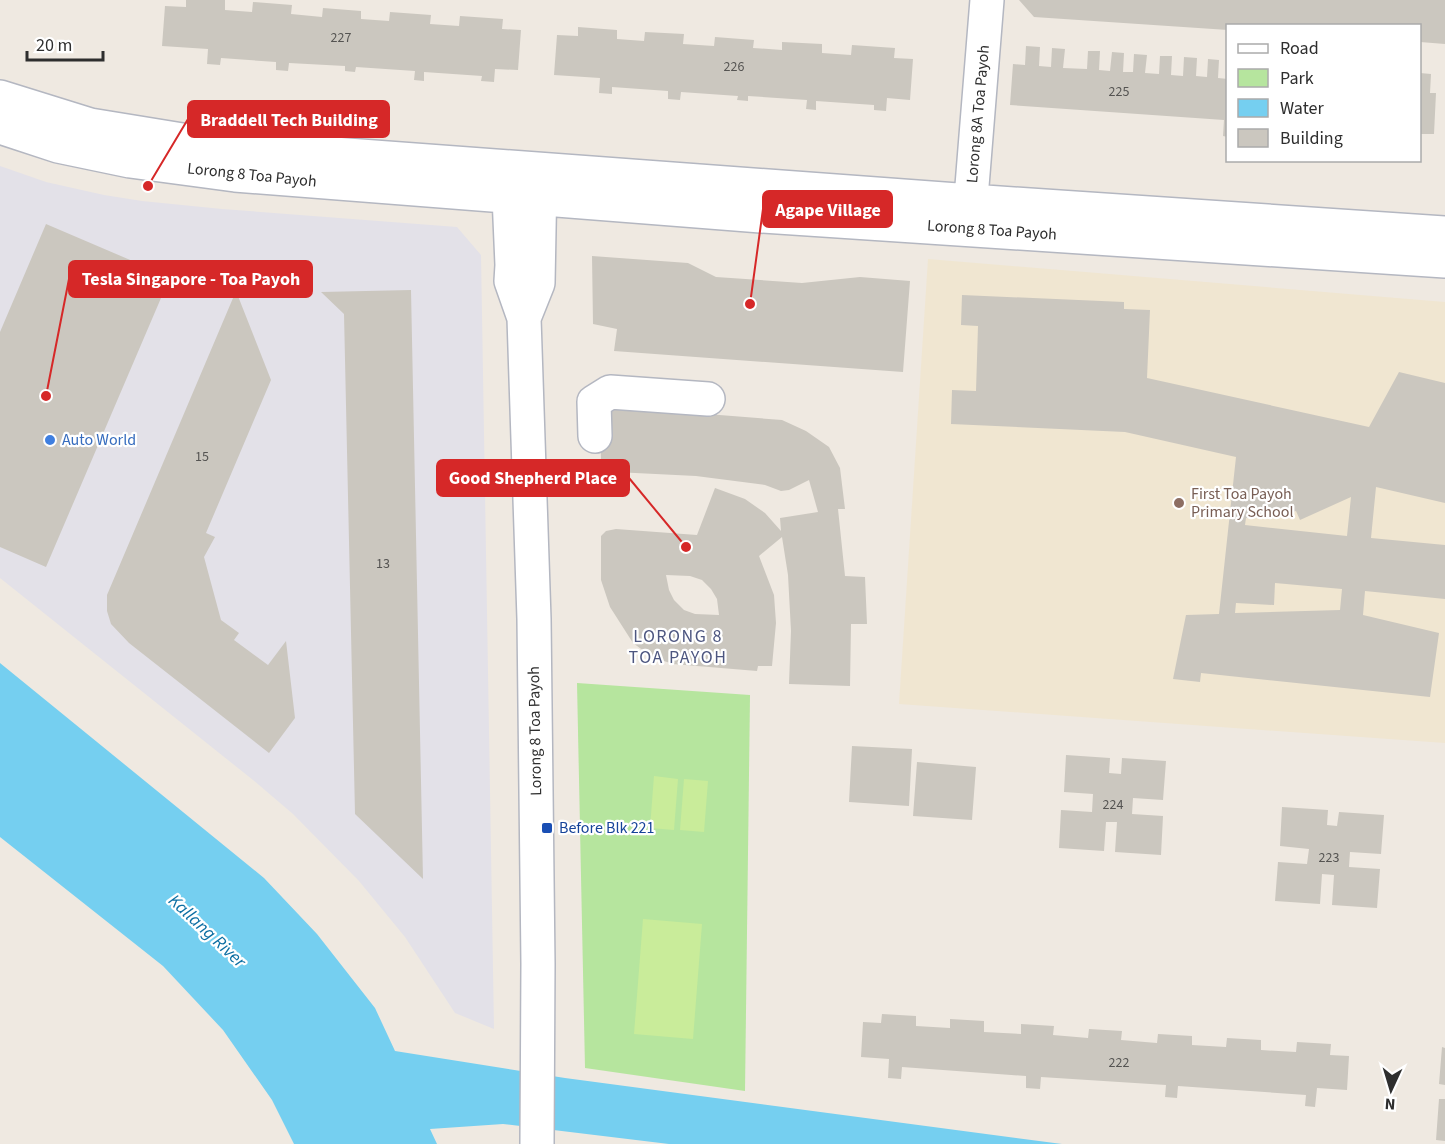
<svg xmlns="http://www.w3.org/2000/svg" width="1445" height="1144" font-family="'Source Sans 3',sans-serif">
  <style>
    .industrial { fill: #e3e1e8 }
    .education { fill: #f0e6d1 }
    .green { fill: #b6e59e }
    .pitch { fill: #c9ec9a }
    .water { fill: #75cff0 }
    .building { fill: #cbc7bf; fill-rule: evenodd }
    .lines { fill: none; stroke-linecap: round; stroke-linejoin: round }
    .minor-casing { stroke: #b4b7c1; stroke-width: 36 }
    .minor { stroke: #fff; stroke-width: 33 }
    .shop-dot { fill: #3f7fe0; stroke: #fff; stroke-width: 2 }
    .education-dot { fill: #8d6e63; stroke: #fff; stroke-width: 2 }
    .transit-dot { fill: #1a4fb4; stroke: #fff; stroke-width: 2 }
    .labels { text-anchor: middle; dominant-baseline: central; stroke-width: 4.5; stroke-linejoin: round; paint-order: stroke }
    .number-label { font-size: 14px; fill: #555452 }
    .street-label { font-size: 16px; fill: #2e2e2e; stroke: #fff }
    .shop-label { font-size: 16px; fill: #366cbe; stroke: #fff; text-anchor: start }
    .education-label { font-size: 16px; fill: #785e54; stroke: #fff; text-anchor: start }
    .transit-label { font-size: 16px; fill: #164399; stroke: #fff; text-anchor: start }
    .neighbourhood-label { font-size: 18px; letter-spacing: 1.5px; fill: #4d5680; stroke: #fff }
    .water-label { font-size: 18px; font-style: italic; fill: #0d6fa3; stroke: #fff }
    .leader { fill: none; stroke: #d62828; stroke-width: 2 }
    .callout-dot { fill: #d62828; stroke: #fff; stroke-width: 2 }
    .callout { fill: #d62828; stroke: #d62828; stroke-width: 2 }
    .callout-label { font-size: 18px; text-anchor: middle; font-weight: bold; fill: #fff }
  </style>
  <rect width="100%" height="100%" fill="#efe9e1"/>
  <!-- industrial -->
  <path class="industrial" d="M0,166L46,182L104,195L142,201L222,209L457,227L481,255L494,1029L455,1013L405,937L359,881L293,814L253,780L0,578Z"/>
  <!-- education -->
  <path class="education" d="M928,259L1445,302V743L899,704Z"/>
  <!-- green -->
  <path class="green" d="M577,683L750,695L745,1091L585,1068Z"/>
  <!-- pitch -->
  <path class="pitch" d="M654,776L678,779L674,830L650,828Z
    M684,779L708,781L704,832L680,830Z
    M643,919L702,924L693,1039L634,1034Z"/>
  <!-- water -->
  <path class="water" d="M0,663L264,878L317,934L375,1008L395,1051L565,1078L1062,1144H669L503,1124L430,1129L437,1144H294L272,1100L223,1030L163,966L0,837Z"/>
  <!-- building -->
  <path class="building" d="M186,0H225V10L252,12L253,2L292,5L291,14L322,17L323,8L361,11V19L389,21L390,12L431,15L430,24L459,26L460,16L503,19L502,29L521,30L518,70L495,69L494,82L481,81L482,76L424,72V81L414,80L415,71L356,67L355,72L345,71V66L289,63L288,71L276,70V62L221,58L220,65L207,64L208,49L162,46L165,6L186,7Z
    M1019,0H1445V44L1420,42V26H1228V30L1034,17Z
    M578,27L617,30V39L644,41L645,32L684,34L683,44L714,46L715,37L754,40L753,48L782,50V42L822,44V53L851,55L852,45L895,48L894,58L913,59L910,100L887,98L886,111L874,110V105L816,101V110L806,109L807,100L748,96V101L737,100L738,96L681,92L680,100L668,99V91L612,87V94L599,93L600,78L554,75L557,35L578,36Z
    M1026,46L1040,47L1039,66L1051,67L1052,48L1065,49L1063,68L1087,69L1088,51H1100L1099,70L1110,71L1112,52L1124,53L1123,72H1133L1134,54L1147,55L1145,73L1159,74L1160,56H1172L1171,75L1183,76L1184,57L1197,58L1196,76L1207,77L1208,59L1219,60L1218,78L1228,79V137L1223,136L1224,120L1010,105L1013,64L1025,65Z
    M1420,73L1431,74L1430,93H1436L1434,134H1420Z
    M46,224L170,277L46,567L0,547V332Z
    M592,256L688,263L716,277L802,283L860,277L910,281L903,372L614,351L617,329L593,324Z
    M411,290L423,879L355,814L344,314L321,292Z
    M236,291L271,380L206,533L215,537L204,557L221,620L239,633L234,640L268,665L286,641L295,718L269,753L129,643L111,624L107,611V595Z
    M962,295L1124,302V309L1150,310L1147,378L1369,427L1399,372L1445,383V503L1376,487L1371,538L1445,545V599L1365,591L1363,615L1439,633L1430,697L1201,673L1200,682L1173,679L1186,615L1219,614L1236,457L1125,432L951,424L952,390L976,391L978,326L961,325ZM1351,497L1347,536L1245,525L1246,518H1272L1296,511L1300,520ZM1275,583L1342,589L1340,610L1235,613L1236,603L1274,605Z
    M605,406L782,420L806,431L829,447L840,468L845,509H838L845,576L865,577L867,624H851L850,686L789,684L791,631L788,575L782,537L759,556L774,595L776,623L772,666H758L757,671L673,664L652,657L633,643L610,607L601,580V536L606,531L616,529L697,535L715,488L745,499L765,513L781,531L780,518L818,512L809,480L789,490L781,491L765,485L696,476L615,472L604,467L601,460L600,417ZM666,575L690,576L702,580L711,589L717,599L719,615L695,614L684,610L674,600L669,590Z
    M852,746L912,749L909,806L849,802Z
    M1066,755L1110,758L1109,773L1121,774L1122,758L1166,761L1163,800L1133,798L1132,814L1163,816L1161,855L1115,852L1117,822H1106L1104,851L1059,848L1061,810L1092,812L1093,794L1064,792Z
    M917,762L976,767L972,820L913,816Z
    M1282,807L1328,810L1327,825L1337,826L1339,812L1384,815L1381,854L1350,852L1349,867L1380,869L1377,908L1332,905L1334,875L1322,874L1320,904L1275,901L1278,862L1307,864L1309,849L1280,846Z
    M882,1014L916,1016V1026L950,1028V1019L984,1021V1032L1021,1034V1024L1054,1026L1053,1035L1088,1038L1089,1029L1122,1031L1121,1040L1157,1043L1158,1034L1192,1036V1045L1226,1047L1227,1038L1261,1040V1050L1296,1052L1297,1042L1331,1044L1330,1055L1349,1056L1347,1090L1317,1088L1315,1107L1305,1106L1306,1095L1178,1086L1177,1098L1165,1097L1166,1085L1041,1077L1040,1089L1026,1088V1076L902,1067L901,1079L888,1078L889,1059L861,1057L863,1022L881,1023Z
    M1442,1047L1445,1048V1085L1439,1084Z
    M1439,1099H1445V1141L1436,1140Z"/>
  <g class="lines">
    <defs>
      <path id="minor" d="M0,97L90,125L213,145L971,201L1445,233
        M0,127L58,146L130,161L235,175L761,216L1445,261
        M508,173L512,265L511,281L524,318L528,439L534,619L538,964L537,1144
        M969,223L987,0
        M524,318L538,283L540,178
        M595,436L594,402L610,392L708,399"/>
    </defs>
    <!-- minor casing -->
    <use href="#minor" class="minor-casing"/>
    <!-- minor -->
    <use href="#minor" class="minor"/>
  </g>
  <!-- markers -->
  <circle class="shop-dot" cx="50" cy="440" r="6"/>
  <circle class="education-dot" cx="1179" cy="503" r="6"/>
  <rect class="transit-dot" x="541" y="822" width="12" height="12" rx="3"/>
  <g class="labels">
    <!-- number labels -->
    <g class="number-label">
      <text x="341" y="38">227</text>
      <text x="734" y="67">226</text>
      <text x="1119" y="92">225</text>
      <text x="202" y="457">15</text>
      <text x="383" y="564">13</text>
      <text x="1113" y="805">224</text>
      <text x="1329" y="858">223</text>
      <text x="1119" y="1063">222</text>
    </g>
    <!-- street labels -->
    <g class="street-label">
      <text transform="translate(978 114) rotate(-85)">Lorong 8A Toa Payoh</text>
      <text transform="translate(252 175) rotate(6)">Lorong 8 Toa Payoh</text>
      <text transform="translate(992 230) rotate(4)">Lorong 8 Toa Payoh</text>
      <text transform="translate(535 731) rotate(-91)">Lorong 8 Toa Payoh</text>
    </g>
    <!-- shop labels -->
    <g class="shop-label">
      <text x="62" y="440">Auto World</text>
    </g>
    <!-- education labels -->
    <g class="education-label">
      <text x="1191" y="494">First Toa Payoh<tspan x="1191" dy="18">Primary School</tspan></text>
    </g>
    <!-- transit labels -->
    <g class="transit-label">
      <text x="559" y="828">Before Blk 221</text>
    </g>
    <!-- neighbourhood labels -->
    <g class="neighbourhood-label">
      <text x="678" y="636">LORONG 8<tspan x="678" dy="21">TOA PAYOH</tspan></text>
    </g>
    <!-- water labels -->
    <g class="water-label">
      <text transform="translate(207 931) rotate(43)">Kallang River</text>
    </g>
  </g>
  <!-- callouts -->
  <path class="leader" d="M148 186L188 119M750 304L763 209M46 396L69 279M686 547L629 478"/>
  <g class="callout-dot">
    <circle cx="148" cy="186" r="6"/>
    <circle cx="750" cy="304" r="6"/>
    <circle cx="46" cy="396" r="6"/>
    <circle cx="686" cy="547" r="6"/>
  </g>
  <g class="callout">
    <rect x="188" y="101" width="201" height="36" rx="6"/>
    <rect x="763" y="191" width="129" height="36" rx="6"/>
    <rect x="69" y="261" width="243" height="36" rx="6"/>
    <rect x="437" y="460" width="192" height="36" rx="6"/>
  </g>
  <g class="callout-label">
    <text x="289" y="126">Braddell Tech Building</text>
    <text x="828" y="216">Agape Village</text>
    <text x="191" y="285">Tesla Singapore - Toa Payoh</text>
    <text x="533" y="484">Good Shepherd Place</text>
  </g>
  <!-- legend -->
  <rect x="1226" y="24" width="195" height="138" fill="#ffffff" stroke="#ababab" stroke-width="1.5"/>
  <rect x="1238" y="44" width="30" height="9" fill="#ffffff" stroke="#ababab" stroke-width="1.5"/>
  <text x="1280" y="54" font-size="18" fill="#2e2e2e">Road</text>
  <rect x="1238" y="69" width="30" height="18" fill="#b6e59e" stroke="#ababab" stroke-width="1.5"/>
  <text x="1280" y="84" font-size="18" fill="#2e2e2e">Park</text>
  <rect x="1238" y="99" width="30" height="18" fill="#75cff0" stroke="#ababab" stroke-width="1.5"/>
  <text x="1280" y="114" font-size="18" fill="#2e2e2e">Water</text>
  <rect x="1238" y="129" width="30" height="18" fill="#cbc7bf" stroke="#ababab" stroke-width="1.5"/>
  <text x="1280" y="144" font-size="18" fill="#2e2e2e">Building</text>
  <!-- north arrow -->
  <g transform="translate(1391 1090) rotate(184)" stroke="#ffffff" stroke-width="4.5" paint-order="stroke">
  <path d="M0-4.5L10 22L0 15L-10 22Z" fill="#2e2e2e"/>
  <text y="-9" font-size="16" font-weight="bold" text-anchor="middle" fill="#2e2e2e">N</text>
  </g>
  <!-- scale -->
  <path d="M27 51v9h76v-9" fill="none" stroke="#2e2e2e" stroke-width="3"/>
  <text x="36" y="51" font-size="18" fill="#2e2e2e" stroke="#ffffff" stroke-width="4.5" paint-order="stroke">20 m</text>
</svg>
